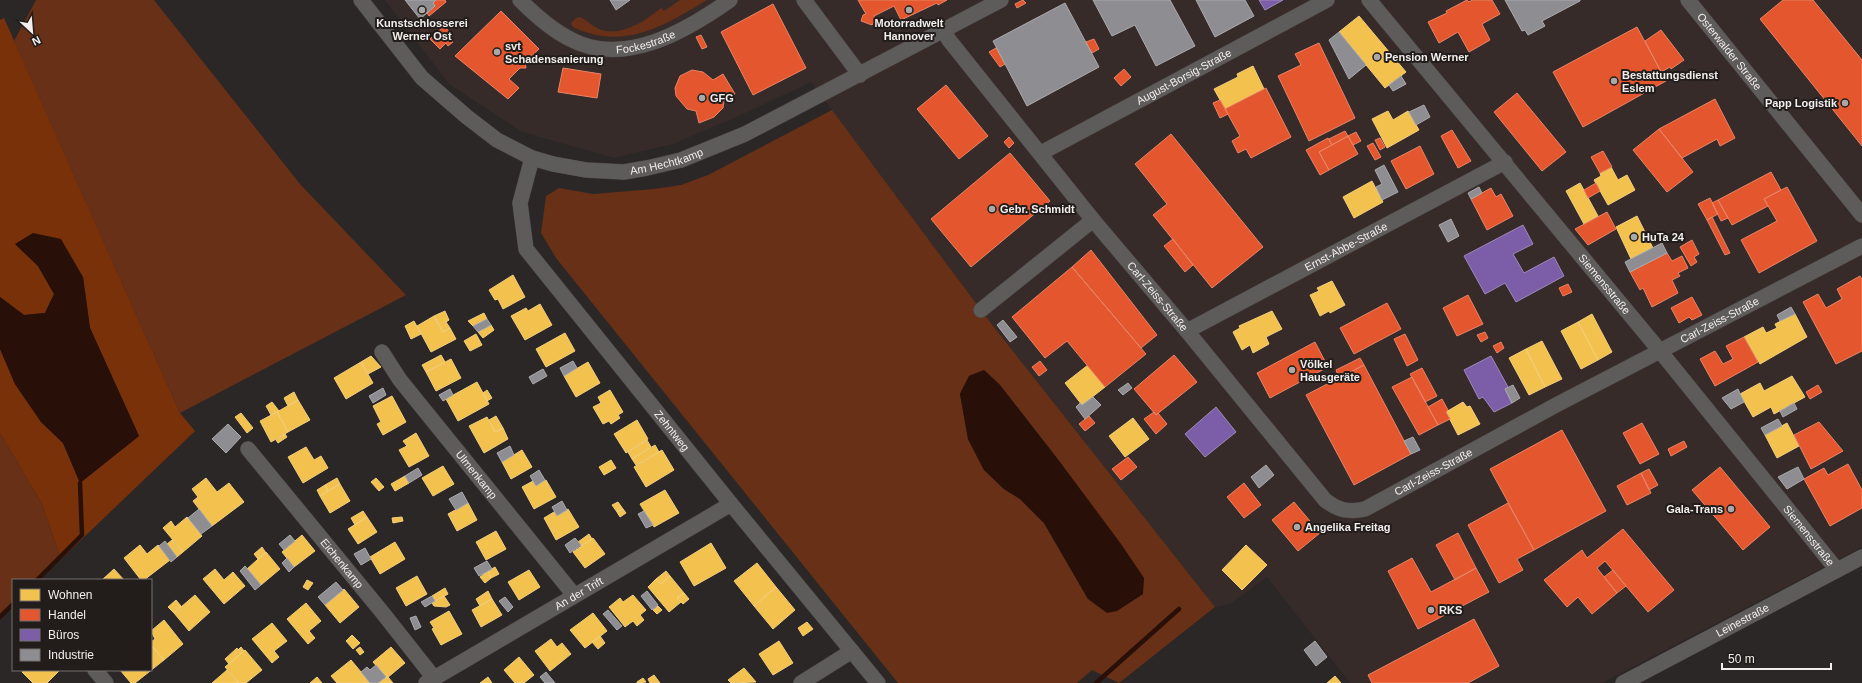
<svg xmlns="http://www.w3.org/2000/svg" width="1862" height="683" font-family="Arial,sans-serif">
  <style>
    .built { fill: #362b28 }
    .green { fill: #673017; fill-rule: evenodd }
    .forest { fill: #79310a }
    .water { fill: #280f07 }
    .homes { fill: #f2c14e; stroke: #f2ce7d }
    .shops { fill: #e4572e; stroke: #e88467 }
    .offices { fill: #7b5ea7; stroke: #9f89bc }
    .industry { fill: #8d8d92; stroke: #abaaad }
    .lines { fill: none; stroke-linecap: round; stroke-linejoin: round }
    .stream { stroke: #280f07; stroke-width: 4.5 }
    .minor-casing { stroke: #484443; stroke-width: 16 }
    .minor { stroke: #5e5c5b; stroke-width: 15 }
    .poi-dot { fill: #aca8a7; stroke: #221d1b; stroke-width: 1.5 }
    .labels { text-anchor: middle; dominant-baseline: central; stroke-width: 4; stroke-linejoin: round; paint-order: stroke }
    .poi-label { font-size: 11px; font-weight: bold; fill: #f2eeec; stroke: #221d1b; text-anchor: start }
    .street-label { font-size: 11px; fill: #f2eeec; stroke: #221d1b }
  </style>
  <rect width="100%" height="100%" fill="#2a2726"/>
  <!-- built -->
  <path class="built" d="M385,0H1862V547L1602,683H1350L1267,577L1230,604L1215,607L990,322L811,82L739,116L673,144L614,158L522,132L449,84Z"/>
  <!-- green -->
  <path class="green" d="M36,0H154L300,184L406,295L180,413L14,41Z
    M680,0H707C664,26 624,51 573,27L571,23L576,18L580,17C587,20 592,26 599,29C620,38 645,21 661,8L664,11Z
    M832,110L990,322L1215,607L1119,683L1092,670L1077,683H898L556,258L541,233L546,196L559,188L593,194L654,189L681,185L708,175ZM984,370L1000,385L1063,466L1088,599L1044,523L1020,499L1004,489L984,470L968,439L960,394L969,376Z
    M0,433L42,504L61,559L38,580H13V603L0,615Z"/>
  <!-- forest -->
  <path class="forest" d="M4,18L180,413L195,431L61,559L42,504L0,433V349L15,384L41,422L63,443L80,483L139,436L90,328L83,277L15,244L38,266L54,294L45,313L24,315L0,297V20Z"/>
  <!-- water -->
  <path class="water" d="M33,233L61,239L83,277L90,328L139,436L80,483L63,443L41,422L15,384L0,349V297L24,315L45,313L54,294L38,266L15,244Z
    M984,370L1000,385L1063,466L1121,544L1144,578L1143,594L1117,611L1107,613L1088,599L1044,523L1020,499L1004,489L984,470L968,439L960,394L969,376Z"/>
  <!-- homes -->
  <path class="homes" d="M1359,16L1406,72L1385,88L1339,32Z
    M1253,66L1264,89L1225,109L1214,89L1238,77L1237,74Z
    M1388,111L1393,120L1408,111L1419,130L1387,148L1372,119Z
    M1611,167L1618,180L1627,175L1635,190L1608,205L1594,180L1601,176L1600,173Z
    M1372,181L1383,202L1354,218L1343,197Z
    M1580,183L1598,216L1584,224L1566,191Z
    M1637,216L1653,248L1631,259L1616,227Z
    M513,275L525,297L503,309L498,299L495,300L489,290Z
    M1332,281L1345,305L1330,313L1329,311L1320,316L1310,295L1319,291L1317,288Z
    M540,304L552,325L525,340L511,316L526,308L528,311Z
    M445,311L449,320L446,322L450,328L443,332L434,316Z
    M1272,311L1282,329L1266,337L1269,344L1253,353L1250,345L1242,350L1233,332L1240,328L1239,326Z
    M484,313L487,319L473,326L468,321Z
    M1592,314L1612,352L1598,360L1578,322Z
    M1795,314L1807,337L1760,364L1744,337L1763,327L1766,333L1777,328L1775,324Z
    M434,316L443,332L450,328L456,339L431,352L417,326Z
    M414,321L421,334L411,339L405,326Z
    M1578,322L1598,360L1581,369L1561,331Z
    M491,325L494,330L483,338L478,332Z
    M565,333L575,351L546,367L536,349Z
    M476,334L482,345L470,351L464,341Z
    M1542,341L1562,379L1545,387L1526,349Z
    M1526,349L1545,387L1529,395L1509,358Z
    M441,355L445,362L426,372L422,365Z
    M371,356L381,367L368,374L361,362Z
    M451,359L461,378L436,391L426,372Z
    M361,362L373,383L346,399L334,378Z
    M588,362L600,383L576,397L564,376Z
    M1088,365L1105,387L1082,405L1065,383Z
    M1792,376L1805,397L1774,414L1771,407L1753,417L1740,394L1760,383L1764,391Z
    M477,382L489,404L458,421L446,399Z
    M487,390L492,398L487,401L483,393Z
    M610,390L623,412L618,415L620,418L611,424L609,421L603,424L593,407L601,403L598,397Z
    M294,392L298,400L288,406L284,398Z
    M392,396L406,422L383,435L377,424L381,422L373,406Z
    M298,400L310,420L288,432L277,412Z
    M272,402L279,411L271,415L266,406Z
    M1463,402L1467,407L1470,406L1480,424L1458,435L1446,412Z
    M277,412L288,432L271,442L260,421Z
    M241,413L253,428L247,433L235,417Z
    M496,416L503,428L495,432L489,420Z
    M487,417L495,432L503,428L508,439L484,453L469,426Z
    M1133,418L1149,439L1125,457L1109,436Z
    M637,420L648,439L626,453L614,434Z
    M1787,423L1799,446L1777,458L1765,435Z
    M416,433L429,456L409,467L399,450L407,446L403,441Z
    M285,434L287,437L278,443L276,440Z
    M647,440L651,447L632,459L628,452Z
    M655,445L659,452L636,465L632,459Z
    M306,447L314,460L321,456L328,468L303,483L288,457Z
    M522,450L532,467L511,479L502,462Z
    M662,450L674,470L646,487L634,467Z
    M611,460L616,468L604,475L599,467Z
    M443,466L454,484L433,496L422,478Z
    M405,476L409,483L395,491L391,484Z
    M206,478L217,492L229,483L244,502L212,526L193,501L198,497L192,489Z
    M337,478L340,484L328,491L325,485Z
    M376,478L384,487L379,491L371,482Z
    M546,480L556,497L534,509L522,487L533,481L536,486Z
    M340,484L350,501L330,513L320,496Z
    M325,485L328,491L320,496L317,490Z
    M665,490L679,513L654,527L640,504Z
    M618,502L623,509L617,512L612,505Z
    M468,503L477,520L457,531L448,514Z
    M568,509L579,527L556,540L544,518L554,512L557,516Z
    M623,509L626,513L620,517L617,512Z
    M363,511L367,517L355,525L351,518Z
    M187,517L202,536L183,552L163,528L171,521L175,527Z
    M367,517L377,532L358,544L348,529Z
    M402,517L403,521L393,523L392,518Z
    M496,531L506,549L486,560L476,542Z
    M589,534L592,539L581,546L578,542Z
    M302,535L315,551L294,567L282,552Z
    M593,538L605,554L585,568L573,552Z
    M172,540L183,552L177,557L167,544Z
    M395,542L405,559L380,574L370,557Z
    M711,543L726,568L694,586L680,562Z
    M140,545L147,554L158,545L170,560L144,580H141L124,558Z
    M1246,545L1267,565L1242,590L1222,570Z
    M262,547L266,553L258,559L254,554Z
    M266,552L280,569L261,585L247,569Z
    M757,563L776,587L754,606L734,581Z
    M495,567L499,574L491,578L488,571Z
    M114,569L124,580H102Z
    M215,569L224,580L233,572L245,586L224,604L203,579Z
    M529,570L540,587L519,600L508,582Z
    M488,571L491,578L485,583L480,577Z
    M666,571L670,576L661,584L656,579Z
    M417,576L427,594L406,606L396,588Z
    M670,576L684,593L677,598L681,602L669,612L648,587L656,579L661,584Z
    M307,580L313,583L308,590L303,587Z
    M776,587L795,610L773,629L754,606Z
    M445,588L448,594L435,601L432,596Z
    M344,589L359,607L340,623L325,605Z
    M488,591L492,599L480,606L476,599Z
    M684,593L689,599L683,604L677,598Z
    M195,595L210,612L189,631L174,613Z
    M633,595L646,610L640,615L644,620L637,626L633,621L625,627L609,607L620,598L623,602Z
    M444,596L450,605L446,607L434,606L432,603Z
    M492,599L502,615L481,627L472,610Z
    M176,600L181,606L174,613L168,607Z
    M306,603L321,621L309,631L315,638L308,644L287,619Z
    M658,606L662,610L657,614L653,610Z
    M449,611L462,634L441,645L432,629L434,628L430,622Z
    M593,613L607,631L585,648L570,630Z
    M164,620L183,644L164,660L151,645V642L155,639L151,631Z
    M807,622L813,629L803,636L798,628Z
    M272,623L287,641L274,651L279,657L272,663L252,639Z
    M352,635L360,643L353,649L346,641Z
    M600,636L605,643L598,649L592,642Z
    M551,639L557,647L562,643L571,654L550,671L535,651Z
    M779,641L793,663L773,675L759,654Z
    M151,645L164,660L135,683H131L120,670H151Z
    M241,647L244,651L229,664L225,659L237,648L238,650Z
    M360,647L364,652L360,655L356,650Z
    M391,647L405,663L387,678L373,662Z
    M245,650L262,670L246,683H239L225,667Z
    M519,657L534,675L524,683H515L504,670Z
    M351,660L361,672L370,683H337L331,676Z
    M744,668L756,682L731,683L728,680Z
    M23,670H60L47,683H33L22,672Z
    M227,670L239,683H212Z
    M654,675L660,683H650L648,679Z
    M1335,676L1341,683H1327Z
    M317,677L322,683H310Z
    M386,677H388L393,683H378Z
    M488,677L492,683H480Z
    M643,678L646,682L637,683V682Z"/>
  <!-- shops -->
  <path class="shops" d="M436,0H445L446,2L429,16L427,13L435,6L433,3Z
    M858,0H947L938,5L937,3L901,20L894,6L874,16L875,20L872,25L861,21L863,15L866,14Z
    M1023,0L1026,3L1017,8L1015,4Z
    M1467,0L1469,2L1472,0H1492L1500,14L1482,24L1490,40L1469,52L1458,32L1439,43L1428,22L1447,13L1446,11Z
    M1783,0H1813L1862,60V146L1760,19Z
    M773,4L806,68L753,95L721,32Z
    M501,11L539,49L525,62L526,68H520L509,79L519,88L508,99L455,56Z
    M444,26L453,36L450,39L453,42L448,46L446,43L440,49L430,39Z
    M1637,27L1666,81L1583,127L1553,72Z
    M1661,30L1684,60L1671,69L1670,67L1661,72L1645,41Z
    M701,35L707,47L702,49L696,37Z
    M1094,39L1099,49L1092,53L1086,42Z
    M1319,43L1355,118L1309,141L1278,76L1301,65L1295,54Z
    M996,48L1005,64L1000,67L989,52Z
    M563,68L601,74L597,98L558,92Z
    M1124,69L1131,77L1121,86L1114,78Z
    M692,70L703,72L713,80L723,74L735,94L724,100L723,108L714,117L699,123L696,111L687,109L676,96L675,88L680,76Z
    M946,85L988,136L959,159L917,109Z
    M1266,88L1291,137L1251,158L1246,149L1238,153L1232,141L1240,136L1225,109Z
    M1517,93L1566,152L1542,171L1494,112Z
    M1715,99L1735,138L1720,146L1717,139L1682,158L1659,129Z
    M1220,100L1228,114L1220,118L1213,103Z
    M1659,129L1693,172L1667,192L1633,150Z
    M1452,130L1471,161L1458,168L1441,136Z
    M1345,131L1348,136L1332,145L1329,139Z
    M1356,132L1361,141L1353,145L1348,136Z
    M1171,134L1263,247L1212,288L1153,215L1167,204L1135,164Z
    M1348,136L1358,154L1329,170L1319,152Z
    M1009,137L1014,143L1009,148L1004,142Z
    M1328,138L1332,145L1319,152L1329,170L1320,175L1306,150Z
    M1380,138L1385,147L1380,150L1375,140Z
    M1373,143L1381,157L1375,160L1367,146Z
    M1420,146L1434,174L1406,189L1391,161Z
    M1603,151L1612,167L1600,173L1591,157Z
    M1010,153L1050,201L971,267L931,219Z
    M1771,172L1781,190L1764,199L1768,206L1732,225L1718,200Z
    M1596,183L1600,191L1588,198L1584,190Z
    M1787,187L1817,241L1759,273L1741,240L1777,221L1764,199Z
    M1491,188L1496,197L1501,194L1513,216L1487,230L1471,199Z
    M1710,198L1718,214L1707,220L1698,204Z
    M1718,200L1728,218L1721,221L1712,203Z
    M1607,212L1616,229L1588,245L1575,229Z
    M1712,217L1730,253L1725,255L1707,220Z
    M1173,239L1193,265L1185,272L1164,246Z
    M1692,240L1699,254L1694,257L1697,262L1691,266L1680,247Z
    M1091,250L1157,335L1141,348L1072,267Z
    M1667,253L1672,261L1682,256L1688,268L1678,273L1680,276L1672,280L1678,293L1652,307L1643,288L1640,290L1630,272Z
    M1072,267L1146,354L1105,387L1067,341L1045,358L1012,317Z
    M1860,276L1862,279V351L1836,364L1803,302L1818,294L1826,308L1842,299L1837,289Z
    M1568,284L1572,292L1563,296L1559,288Z
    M1468,295L1483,324L1457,336L1443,308Z
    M1692,297L1702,315L1692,320L1689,317L1679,323L1671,308Z
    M1387,303L1401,329L1354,354L1340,328Z
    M1485,332L1488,338L1481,342L1477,335Z
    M1405,334L1418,360L1407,366L1394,339Z
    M1744,337L1758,362L1715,386L1700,359L1715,351L1723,364L1733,359L1726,346Z
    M1315,342L1328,367L1270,398L1257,373Z
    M1501,342L1504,348L1497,353L1493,346Z
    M1174,355L1197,382L1156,415L1134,389Z
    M1360,358L1364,365L1339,378L1336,370Z
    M1040,361L1047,370L1039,376L1032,367Z
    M1364,365L1411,454L1354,485L1306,395Z
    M1422,368L1437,396L1425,402L1410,374Z
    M1412,377L1438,425L1419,435L1392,387Z
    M1818,385L1822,392L1810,399L1806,392Z
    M1442,399L1448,410L1446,412L1450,419L1438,425L1428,407Z
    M1154,412L1156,415L1158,413L1167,424L1156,434L1144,419Z
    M1089,416L1095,423L1085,431L1079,424Z
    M1819,422L1843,451L1811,469L1794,435Z
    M1642,423L1659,454L1640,464L1623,433Z
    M1562,430L1606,511L1534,550L1490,469Z
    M1684,441L1687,447L1671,456L1668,449Z
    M1128,457L1137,467L1121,480L1112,469Z
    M1848,464L1862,490V508L1830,526L1804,479L1824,468L1828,475Z
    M1720,467L1770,527L1743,550L1692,490Z
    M1649,469L1658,485L1649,490L1641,473Z
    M1641,473L1651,493L1627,505L1617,486Z
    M1244,483L1261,505L1244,518L1227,497Z
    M1294,502L1320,533L1298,551L1272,520Z
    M1508,503L1534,550L1517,559L1523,570L1499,583L1468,525Z
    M1623,529L1674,590L1648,612L1605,561L1597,568L1617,593L1592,614L1578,597L1567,607L1544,580L1582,550L1587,558Z
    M1458,533L1476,568L1455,580L1436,545Z
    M1412,558L1431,592L1476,568L1489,592L1418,629L1388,571Z
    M1613,570L1626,586L1617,593L1604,577Z
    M1474,619L1499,666L1468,683H1372L1368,675Z"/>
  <!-- offices -->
  <path class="offices" d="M1259,0H1283L1265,10Z
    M1523,225L1533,244L1513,254L1524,273L1554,257L1564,276L1516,302L1505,283L1485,294L1464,256Z
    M1491,356L1508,387L1505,389L1512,403L1494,412L1483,397L1479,399L1464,370Z
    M1216,407L1236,432L1205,457L1185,434Z"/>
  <!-- industry -->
  <path class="industry" d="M405,0H436L433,3L435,6L420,19Z
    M610,0H630L616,10Z
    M1093,0H1170L1195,46L1156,66L1135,25L1112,36Z
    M1196,0H1245L1254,16L1215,37Z
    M1505,0H1580V1L1542,21L1545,26L1528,35L1525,30L1522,31Z
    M1065,3L1099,67L1027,106L993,41Z
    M1339,32L1366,65L1349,79L1329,40Z
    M1401,76L1406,84L1393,91L1389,85Z
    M1424,105L1430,117L1416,125L1409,112Z
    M1384,165L1398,192L1382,200L1376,187L1382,184L1375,170Z
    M1479,187L1482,193L1471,199L1468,193Z
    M1451,219L1459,236L1448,242L1439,225Z
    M1662,243L1667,253L1630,272L1625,262Z
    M1791,307L1795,314L1780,321L1777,315Z
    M487,319L491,325L478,332L473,326Z
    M1003,320L1017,337L1010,342L997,325Z
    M573,361L577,368L564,376L560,368Z
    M543,369L547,376L533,384L529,377Z
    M1128,383L1132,388L1123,395L1118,390Z
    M1513,385L1520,398L1512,403L1505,389Z
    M383,388L386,395L373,403L369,396Z
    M450,389L453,395L443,401L439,395Z
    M1738,389L1744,402L1731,409L1722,398Z
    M1093,397L1101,405L1085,419L1076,407L1080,403L1082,405Z
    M1794,403L1797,409L1783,417L1780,411Z
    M1778,419L1782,426L1765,435L1761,428Z
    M228,424L241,437L226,453L212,439Z
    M1413,437L1420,450L1411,454L1404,441Z
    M510,446L514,455L502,462L497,453Z
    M1266,465L1274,475L1259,488L1251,477Z
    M1798,467L1804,479L1787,489L1778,477Z
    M418,468L422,475L409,483L405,476Z
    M539,470L545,480L536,486L530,476Z
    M462,492L468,503L456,510L449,499Z
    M562,501L567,510L557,516L552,507Z
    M199,509L212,526L201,534L188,518Z
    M644,511L653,525L646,528L638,514Z
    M290,535L295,541L284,550L279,544Z
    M575,538L581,545L570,553L565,545Z
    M165,541L177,557L171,562L159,546Z
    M365,548L371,559L361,565L354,554Z
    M287,558L294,567L289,572L282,563Z
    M487,561L492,569L479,576L474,568Z
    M245,566L261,585L255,590L240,571Z
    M336,582L343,590L325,605L318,597Z
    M647,591L658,605L652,610L641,596Z
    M432,596L435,601L425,607L421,602Z
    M505,597L513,607L508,612L499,601Z
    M608,610L622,626L617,630L603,614Z
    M416,616L421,627L415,630L410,618Z
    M1315,641L1327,657L1316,666L1304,650Z
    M376,665L386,677L378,683H370L361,672L367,667L370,670Z
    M546,672L555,683H545L540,677Z"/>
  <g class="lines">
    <!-- stream -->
    <path class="stream" d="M37,580L82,535L80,483
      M0,617L13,604
      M1096,683L1179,609"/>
    <defs>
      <g id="minor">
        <path id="s1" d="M361,0L422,78L467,117L497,140L532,158L553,164L586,170L624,172L647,168L681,160L745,134L1001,0"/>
        <path id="s2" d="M520,0C534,14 552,30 570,39C624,68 686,31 730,0"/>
        <path d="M804,0L860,75"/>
        <path id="s3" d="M1369,0L1660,351L1837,570"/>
        <path id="s4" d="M1688,0L1862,215"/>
        <path id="s5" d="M944,31L949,40L1093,220L1187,331L1325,500C1337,510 1349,513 1365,509L1558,404L1862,246"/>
        <path id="s6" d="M1041,153L1327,0"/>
        <path id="s7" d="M532,158L520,203L526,249L731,504L878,683"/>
        <path d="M981,310L1093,220"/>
        <path id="s8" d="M1187,331L1505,162"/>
        <path id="s9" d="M382,352L400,380L574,595"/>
        <path id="s10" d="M248,449L382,612L434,678"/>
        <path d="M95,670L106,683"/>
        <path id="s11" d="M426,683L731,504"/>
        <path d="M801,683L852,651"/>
        <path id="s12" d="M1623,683L1862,557"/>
      </g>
    </defs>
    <!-- minor casing -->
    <use href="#minor" class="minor-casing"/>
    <!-- minor -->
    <use href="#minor" class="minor"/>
  </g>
  <!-- markers -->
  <g class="poi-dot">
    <circle cx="422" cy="10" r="4"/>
    <circle cx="909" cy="10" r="4"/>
    <circle cx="497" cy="52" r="4"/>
    <circle cx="1377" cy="57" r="4"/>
    <circle cx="1614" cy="81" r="4"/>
    <circle cx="702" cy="98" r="4"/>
    <circle cx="1845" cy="103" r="4"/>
    <circle cx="992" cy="209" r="4"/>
    <circle cx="1634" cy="237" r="4"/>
    <circle cx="1292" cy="370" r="4"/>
    <circle cx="1731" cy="509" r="4"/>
    <circle cx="1297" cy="527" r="4"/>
    <circle cx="1431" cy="610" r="4"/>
  </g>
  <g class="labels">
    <!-- poi labels -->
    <g class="poi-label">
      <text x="422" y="23" text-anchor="middle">Kunstschlosserei<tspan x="422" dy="13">Werner Ost</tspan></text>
      <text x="909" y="23" text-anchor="middle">Motorradwelt<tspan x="909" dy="13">Hannover</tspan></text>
      <text x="505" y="46">svt<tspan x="505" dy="13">Schadensanierung</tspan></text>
      <text x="1385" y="57">Pension Werner</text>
      <text x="1622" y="75">Bestattungsdienst<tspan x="1622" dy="13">Eslem</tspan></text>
      <text x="710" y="98">GFG</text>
      <text x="1837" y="103" text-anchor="end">Papp Logistik</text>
      <text x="1000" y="209">Gebr. Schmidt</text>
      <text x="1642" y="237">HuTa 24</text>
      <text x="1300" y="364">Völkel<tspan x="1300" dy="13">Hausgeräte</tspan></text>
      <text x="1723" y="509" text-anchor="end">Gala-Trans</text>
      <text x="1305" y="527">Angelika Freitag</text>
      <text x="1439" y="610">RKS</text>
    </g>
    <!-- street labels -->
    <g class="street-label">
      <text stroke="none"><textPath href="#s2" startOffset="142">Fockestraße</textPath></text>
      <text stroke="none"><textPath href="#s4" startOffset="66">Osterwalder Straße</textPath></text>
      <text stroke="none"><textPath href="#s6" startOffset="162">August-Borsig-Straße</textPath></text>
      <text stroke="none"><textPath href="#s1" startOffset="373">Am Hechtkamp</textPath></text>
      <text stroke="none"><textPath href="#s8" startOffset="180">Ernst-Abbe-Straße</textPath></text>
      <text stroke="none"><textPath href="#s3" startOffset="369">Siemensstraße</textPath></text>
      <text stroke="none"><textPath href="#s5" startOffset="341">Carl-Zeiss-Straße</textPath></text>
      <text stroke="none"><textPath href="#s5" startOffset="1049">Carl-Zeiss-Straße</textPath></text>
      <text stroke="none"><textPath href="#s7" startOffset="326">Zehntweg</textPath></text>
      <text stroke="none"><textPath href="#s5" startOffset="725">Carl-Zeiss-Straße</textPath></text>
      <text stroke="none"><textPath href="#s9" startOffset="155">Ulmenkamp</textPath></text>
      <text stroke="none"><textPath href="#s3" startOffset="693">Siemensstraße</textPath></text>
      <text stroke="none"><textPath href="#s10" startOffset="148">Eichenkamp</textPath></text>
      <text stroke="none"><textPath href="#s11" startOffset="177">An der Trift</textPath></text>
      <text stroke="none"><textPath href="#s12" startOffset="135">Leinestraße</textPath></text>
    </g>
  </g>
  <!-- legend -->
  <rect x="12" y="579" width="140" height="92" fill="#221d1b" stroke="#75716f"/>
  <rect x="20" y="589" width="20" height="12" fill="#f2c14e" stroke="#75716f"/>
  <text x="48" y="599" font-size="12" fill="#f2eeec">Wohnen</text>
  <rect x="20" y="609" width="20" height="12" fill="#e4572e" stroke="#75716f"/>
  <text x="48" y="619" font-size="12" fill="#f2eeec">Handel</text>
  <rect x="20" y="629" width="20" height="12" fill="#7b5ea7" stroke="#75716f"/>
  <text x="48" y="639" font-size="12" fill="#f2eeec">Büros</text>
  <rect x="20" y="649" width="20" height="12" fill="#8d8d92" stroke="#75716f"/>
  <text x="48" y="659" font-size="12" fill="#f2eeec">Industrie</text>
  <!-- north arrow -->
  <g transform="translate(32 32) rotate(154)" stroke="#221d1b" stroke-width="3" paint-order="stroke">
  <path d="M0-3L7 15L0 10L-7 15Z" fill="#f2eeec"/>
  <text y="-6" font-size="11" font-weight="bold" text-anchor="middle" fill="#f2eeec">N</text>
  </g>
  <!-- scale -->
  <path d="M1722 663v6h109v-6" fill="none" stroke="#f2eeec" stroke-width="2"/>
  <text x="1728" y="663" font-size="12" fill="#f2eeec" stroke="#221d1b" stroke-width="3" paint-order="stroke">50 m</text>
</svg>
